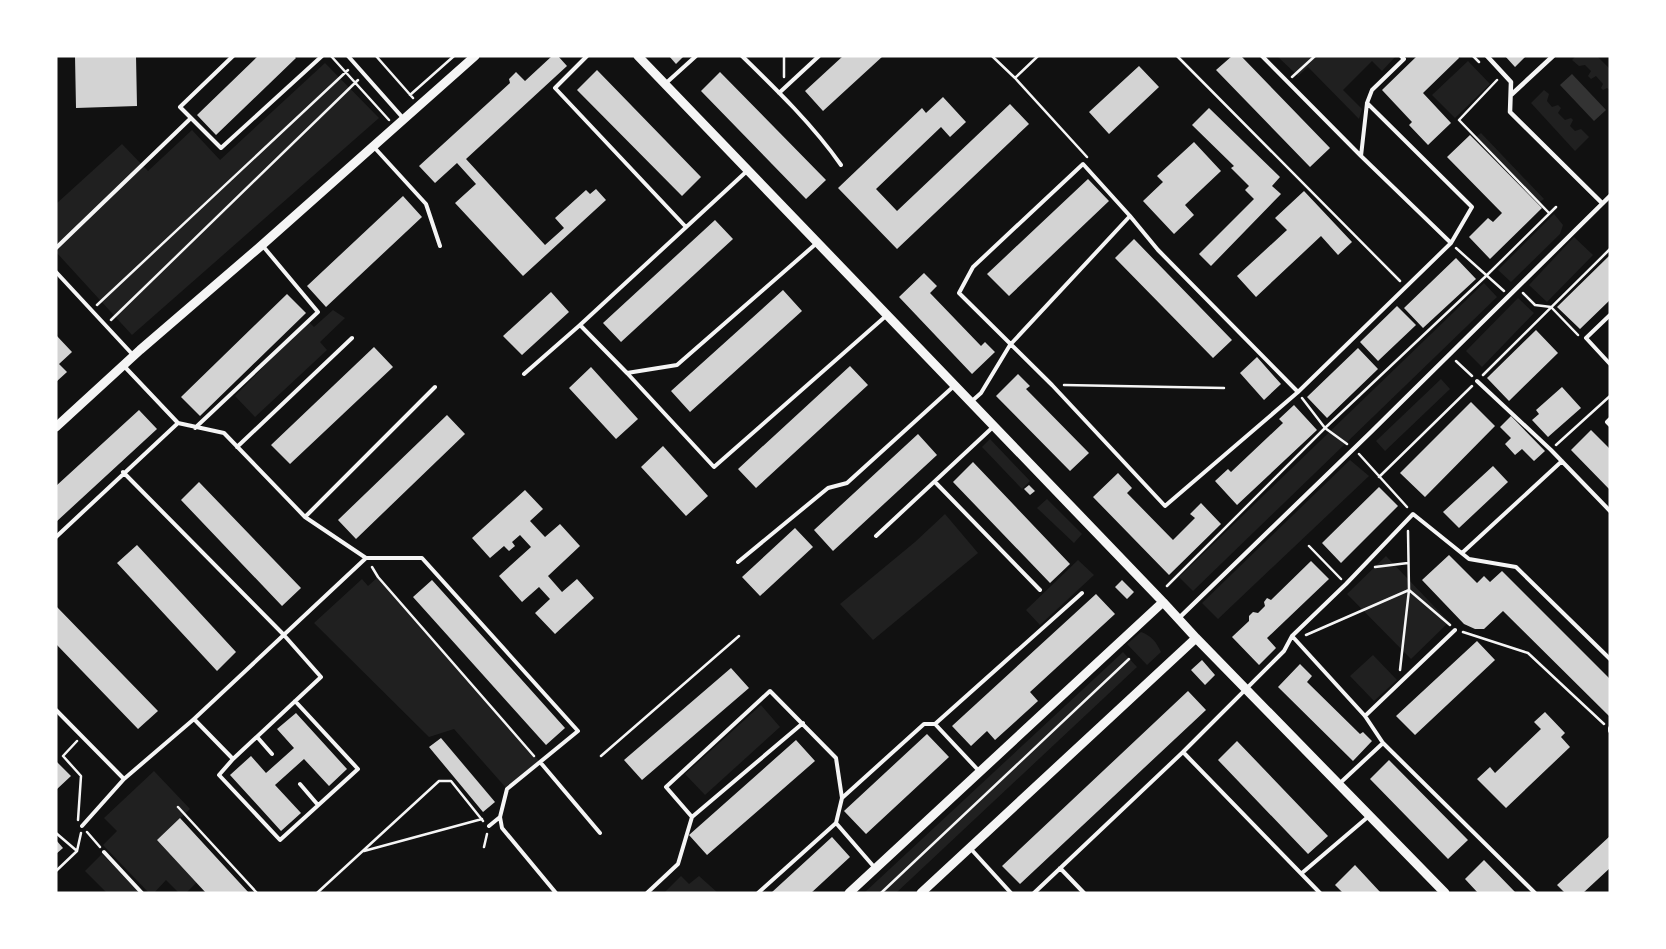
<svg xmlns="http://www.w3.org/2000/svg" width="1666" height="949" font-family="'Golos Text',sans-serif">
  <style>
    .green { fill: #202020 }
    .water { fill: #333 }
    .building { fill: #d3d3d3 }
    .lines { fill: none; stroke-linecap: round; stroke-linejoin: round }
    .path { stroke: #f5f5f5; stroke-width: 2.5 }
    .service { stroke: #f5f5f5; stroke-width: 4 }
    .pedestrian { stroke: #f5f5f5; stroke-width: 4.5 }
    .tertiary { stroke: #f5f5f5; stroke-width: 9 }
  </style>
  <rect width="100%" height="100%" fill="#111"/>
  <!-- green -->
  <path class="green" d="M1277,56H1396L1382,71L1372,61L1343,90L1362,109L1359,119L1308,67L1298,76Z
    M1576,56H1597L1610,69V90L1607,88L1603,90L1601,88L1603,84L1596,76L1591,79L1588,76L1591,71L1585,65L1579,66L1572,60Z
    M1468,61L1490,84L1455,118L1432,95Z
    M325,63L379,118L132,335L56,252V204L122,144L148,171L192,130L220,160Z
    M1544,90L1549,94L1547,101L1552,107L1558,105L1561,108L1558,113L1565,120L1571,118L1573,120L1570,126L1575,131L1581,129L1589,137L1575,151L1531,103Z
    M1481,133L1544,199L1540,202L1476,137Z
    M1554,214L1563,225L1560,234L1511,282L1498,270Z
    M1574,237L1593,255L1547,302L1529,285Z
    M1484,283L1497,297L1193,591L1179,577Z
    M1518,298L1534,313L1482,367L1466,351Z
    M333,310L345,318L320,342L327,350L255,417L235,396L308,321L314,327Z
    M1441,379L1450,389L1385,451L1376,441Z
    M990,439L1030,481L1022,489L982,447Z
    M1350,460L1369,476L1218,619L1202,603Z
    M1047,499L1082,534L1074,543L1037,508Z
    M945,514L978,553L873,640L840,604L915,542Z
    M1386,556L1449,622L1411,659L1347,594Z
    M1078,560L1094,575L1040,625L1026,610Z
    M378,577L540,762L507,789L454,729L429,737L314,623L362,579L368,586Z
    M1141,632C1152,636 1156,642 1161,652L1147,665L1127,644Z
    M1123,652L1137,667L896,893H864Z
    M1373,655L1397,680L1374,701L1350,676Z
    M761,705L780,727L705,795L685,774Z
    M154,771L190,809L158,840L197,882L186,893H179L166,880L154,893H149L103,845L117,831L104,818Z
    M102,854L142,893H107L85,871Z
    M681,876L689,884L699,876L718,893H664Z"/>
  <!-- water -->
  <path class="water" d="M1572,74L1606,110L1594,121L1560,85Z"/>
  <!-- building -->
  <path class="building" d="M75,56H136L137,106L76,108Z
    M258,56H294L296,58L216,135L197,115Z
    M552,56H558L567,66L466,159L545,245L564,228L555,218L586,190L590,194L596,189L606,200L523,276L455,203L476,184L457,163L435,183L419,166L510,83L509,79L516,72L525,81Z
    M669,56H684L676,64Z
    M843,56H883L823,111L805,91Z
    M1232,56H1241L1330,148L1310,167L1216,70Z
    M1417,56H1458L1459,58L1423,93L1451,123L1428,145L1409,125L1412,122L1382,90Z
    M1505,56H1526L1515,67Z
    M1139,66L1159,87L1109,134L1089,112Z
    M597,70L701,177L682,196L577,90Z
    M720,72L826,180L806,199L701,91Z
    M943,97L966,122L950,137L941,127L876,189L897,211L1010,104L1029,124L897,249L838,188L922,108L926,113Z
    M1209,108L1280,177L1272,186L1281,194L1211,266L1199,254L1254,199L1245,190L1249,186L1231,168L1234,166L1192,125Z
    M1470,135L1542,208L1490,259L1469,237L1488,218L1493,222L1502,213L1447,157Z
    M1194,142L1221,171L1185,205L1194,215L1174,234L1143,201L1163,182L1157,176Z
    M1088,179L1109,201L1009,296L987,274Z
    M1304,191L1352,242L1338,255L1321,236L1256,297L1237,276L1287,230L1275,218Z
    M403,196L422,217L326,307L307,286Z
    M715,220L733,239L621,342L603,323Z
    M1134,239L1232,340L1213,358L1115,258Z
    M1610,255V300L1580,329L1557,307Z
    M1456,258L1476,279L1423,328L1404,308Z
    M924,273L937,286L930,293L981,346L985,342L995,352L972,374L899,297Z
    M783,290L802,311L690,412L671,391Z
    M551,292L569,312L522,355L503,336Z
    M287,294L306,313L200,416L181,397Z
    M1397,306L1416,325L1378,361L1360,342Z
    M1536,330L1558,353L1509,401L1487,378Z
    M56,335L72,352L59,364L67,372L56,382Z
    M374,347L393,367L290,464L271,445Z
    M1358,348L1378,369L1327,418L1307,397Z
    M1257,357L1281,384L1264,400L1240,373Z
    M850,366L868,385L756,488L738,469Z
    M591,367L638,419L616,439L569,388Z
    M1018,374L1030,386L1026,389L1089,453L1070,471L996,396Z
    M1562,387L1581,408L1548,437L1532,420L1539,414L1536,410Z
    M1471,402L1495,426L1425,497L1400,473Z
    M1294,405L1317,430L1237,505L1215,481L1228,469L1231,472L1283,423L1279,419Z
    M139,410L157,429L56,522V486Z
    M447,415L465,434L356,539L338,520Z
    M1511,416L1545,451L1534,461L1522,449L1515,455L1505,444L1511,438L1500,427Z
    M1591,430L1610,449V490L1571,450Z
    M918,434L937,455L833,551L814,530Z
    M663,446L708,496L686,516L641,467Z
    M973,462L1070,564L1050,583L953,482Z
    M1493,466L1508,482L1459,528L1443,512Z
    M1118,473L1132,488L1127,493L1173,540L1195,518L1190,514L1201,503L1221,524L1169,575L1093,497Z
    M199,482L301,588L282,606L181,500Z
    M1029,485L1035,491L1030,495L1024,489Z
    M1379,487L1398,506L1341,563L1322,543Z
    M525,490L543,509L530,521L545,537L560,524L580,546L548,576L562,592L577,579L594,598L555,634L535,613L550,599L539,587L522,602L499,576L531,547L520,535L512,542L515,546L509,551L504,546L490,558L472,538Z
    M795,528L813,547L760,596L742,577Z
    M137,545L236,652L217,671L117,563Z
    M1449,555L1477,583L1484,576L1490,582L1502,571L1610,679V717L1503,611L1484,629H1475L1464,624L1422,580Z
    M1311,561L1329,579L1267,638L1276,648L1259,665L1232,637L1249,621V616L1253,612L1258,613L1265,606L1264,602L1267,598L1271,600Z
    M432,580L565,728L546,745L413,597Z
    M1122,580L1134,592L1127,599L1115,587Z
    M1096,594L1115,614L1030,692L1038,701L995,740L987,731L971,746L952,726Z
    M56,606L158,711L138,729L56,644Z
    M1477,641L1495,660L1415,735L1396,716Z
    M1202,660L1215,675L1205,685L1191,670Z
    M1300,664L1312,676L1307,682L1360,734L1363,732L1372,741L1353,761L1278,687Z
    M731,668L749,688L642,780L624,760Z
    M1188,691L1206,710L1020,884L1002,866Z
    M1545,712L1565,733L1561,737L1570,747L1506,808L1477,779L1490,767L1495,773L1541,729L1534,722Z
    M296,713L347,769L329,786L304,759L275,785L301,813L281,831L230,775L251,756L266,773L294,748L277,729Z
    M927,734L949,757L866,834L844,811Z
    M441,738L495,802L483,812L429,747Z
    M796,740L815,761L707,855L689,835Z
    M1237,741L1328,836L1308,854L1218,760Z
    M1389,760L1468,840L1448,859L1370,779Z
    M56,761L71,776L56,790Z
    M180,818L249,893H206L157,840Z
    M1610,836V868L1583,893H1565L1557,885Z
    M832,837L850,857L811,893H771Z
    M56,840L63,848L56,854Z
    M1484,860L1516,893H1478L1465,879Z
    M1355,865L1381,893H1343L1335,885Z"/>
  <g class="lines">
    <!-- path -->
    <path class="path" d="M331,56L389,120
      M376,56L413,98
      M992,56L1015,78L1087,157
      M1177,56L1400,281
      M1473,56L1479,62
      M784,77V56
      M1292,77L1315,56
      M1015,78L1038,56
      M1497,80L1459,120L1549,213
      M410,95L454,56
      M1456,248L1504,291
      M1523,293L1535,305L1551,307L1578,335
      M97,305L348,70
      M111,320L358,80
      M1456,361L1472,376
      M1483,375L1610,249
      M1064,385L1224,388
      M1302,398L1325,428L1347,444
      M1556,445L1610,396
      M1359,454L1407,507
      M1379,477L1472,386
      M1309,546L1341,579
      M372,567L378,577L534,756
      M1375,567L1408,563
      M1167,586L1325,428L1486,276L1556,207
      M1463,632L1528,653L1604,724
      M1306,635L1409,590L1450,625
      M1400,670L1409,590L1408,531
      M77,741L63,756L81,776L78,820
      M601,756L739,636
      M178,807L257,893
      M87,832L100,847
      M56,833L77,851
      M484,847L487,834
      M364,851L482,819
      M56,871L77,851L81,833
      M317,893L439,781H451L483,821
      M881,893L1129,659"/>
    <!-- service -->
    <path class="service" d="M233,56L180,107L221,148L322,56
      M348,56L403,118
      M587,56L555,88L685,226
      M742,56C777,90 813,125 841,165
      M1262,56L1361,156
      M665,84L696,56
      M779,93L819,56
      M1367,103L1472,207L1451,243
      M373,146L426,204L440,246
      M1130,216L1083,164L973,267L959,293L1052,385L1165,506L1298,392
      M56,248L191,118
      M56,272L134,356
      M1610,315L1586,338L1610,364
      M580,325L627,373L677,365L818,242
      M124,366L178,423L224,433L305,517L366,558
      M627,373L714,467L887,315
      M524,374L580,325L747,171
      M1477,381L1551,450L1610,511
      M972,401L981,393L1010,345L1130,216L1158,250L1298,392L1451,243L1361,156L1367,103L1372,90L1404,59L1401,56
      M1610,419L1607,422L1610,425
      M195,428L318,312L262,245
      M237,447L352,338
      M123,472L283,634L321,677L233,759L194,719
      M935,482L1040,590
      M305,517L435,387
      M876,536L993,427
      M56,537L178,423
      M1462,553L1562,461
      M738,562L828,488L847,483L954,386
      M1292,636L1365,716L1383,743L1339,784
      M56,710L124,779L194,719L366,558H422L578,731L507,789L500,817L502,828L556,893
      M1365,716L1455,630
      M803,723L692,817L666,787L770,691L836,758L842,798L836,823L875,868
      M935,724L979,771
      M1610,728V731
      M258,738L272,754
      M1383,743L1535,893
      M1183,752L1320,893
      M233,759L219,775L280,840L358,769L295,701
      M540,762L600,833
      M300,784L318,805
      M842,798L924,724H935L1082,593
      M82,826L124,779
      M489,826L500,817
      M970,848L1011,893
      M104,852L142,893
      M1060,868L1084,893
      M1302,873L1369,816
      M647,893L678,864L692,817
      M758,893L836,823
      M1034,893L1183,752L1284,651L1292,636L1346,584L1413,514L1469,559L1516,567L1610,659"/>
    <!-- pedestrian -->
    <path class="pedestrian" d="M1487,56L1511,82L1510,112L1602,203
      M1511,95L1553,56
      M1179,618L1371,432L1610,196"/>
    <!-- tertiary -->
    <path class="tertiary" d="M638,56L1163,602L1196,638L1445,893
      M56,427L140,350L262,245L475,56
      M849,893L1163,602
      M921,893L1196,638"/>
  </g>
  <!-- border -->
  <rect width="1666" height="949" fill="none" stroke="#ffffff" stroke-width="115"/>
</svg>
